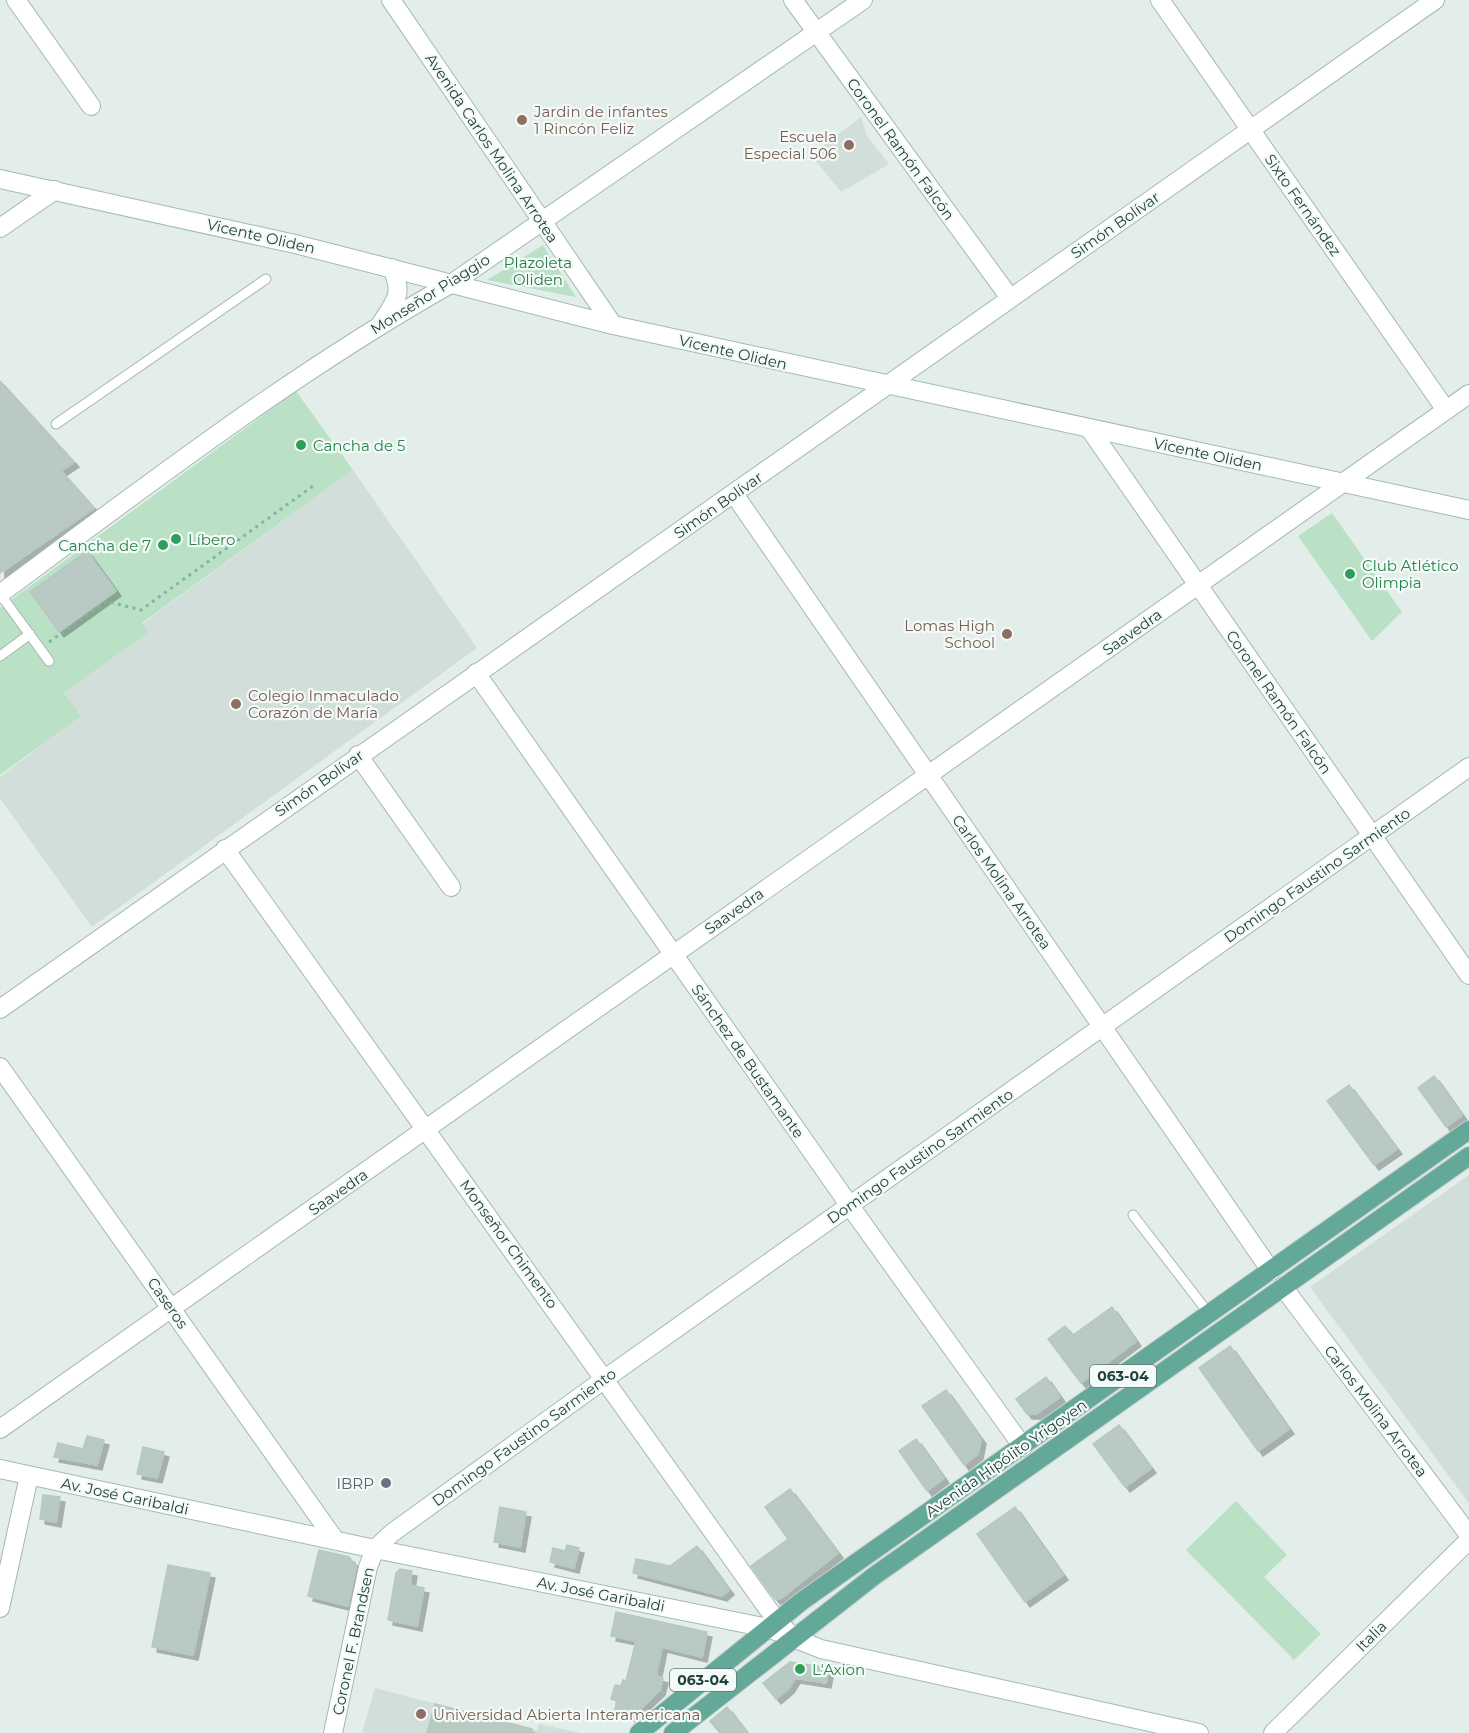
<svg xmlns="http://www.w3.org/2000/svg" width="1469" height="1733" font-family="Montserrat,sans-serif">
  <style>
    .built { fill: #d1ded9 }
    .green { fill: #bae1c6 }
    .building { fill: #b8cac3; stroke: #b5c9c1; stroke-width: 1.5; filter: url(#shadow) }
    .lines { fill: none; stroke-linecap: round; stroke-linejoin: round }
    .lane-casing { stroke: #a5b7b2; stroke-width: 11 }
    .street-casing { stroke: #a5b7b2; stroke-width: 20 }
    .secondary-casing { stroke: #a0bbb3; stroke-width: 20 }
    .primary-casing { stroke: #c1cac8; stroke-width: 20 }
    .path { stroke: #81b5a6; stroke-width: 3; stroke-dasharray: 3 4.5; stroke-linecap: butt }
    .lane { stroke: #fff; stroke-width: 9 }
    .street { stroke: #fff; stroke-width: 18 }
    .secondary { stroke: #fff; stroke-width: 18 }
    .primary { stroke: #63a898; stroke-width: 18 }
    .education-dot { fill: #8d6e63; stroke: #f4faf7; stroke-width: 2 }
    .leisure-dot { fill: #2e9e5b; stroke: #f4faf7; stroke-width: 2 }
    .worship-dot { fill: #6b7280; stroke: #f4faf7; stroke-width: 2 }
    .labels { text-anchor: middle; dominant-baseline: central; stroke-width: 4.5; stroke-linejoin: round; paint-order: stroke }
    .shield { fill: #f4faf7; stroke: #607973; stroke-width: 1.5 }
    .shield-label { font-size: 14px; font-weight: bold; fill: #21423a }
    .education-label { font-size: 15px; fill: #785e54; stroke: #f4faf7; text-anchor: start }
    .street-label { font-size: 15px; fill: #21423a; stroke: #f4faf7 }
    .park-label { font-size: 15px; fill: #277d4b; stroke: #f4faf7 }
    .leisure-label { font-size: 15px; fill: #27864d; stroke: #f4faf7; text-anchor: start }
    .worship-label { font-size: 15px; fill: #5b616d; stroke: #f4faf7; text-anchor: end }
  </style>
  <defs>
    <filter id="shadow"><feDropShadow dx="5" dy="5" stdDeviation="0" flood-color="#0004"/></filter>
  </defs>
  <rect width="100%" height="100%" fill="#e3eeea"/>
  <!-- built -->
  <path class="built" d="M861,117L867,136L889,164L841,192L811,155Z
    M353,470L477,648L92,927L0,798V777L80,716L64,693L147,634L142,624Z
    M1469,1175V1502H1468L1310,1287Z
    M375,1688L537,1730L539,1724L581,1733H362Z"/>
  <!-- green -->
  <path class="green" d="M543,245L576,297L487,280Z
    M296,391L353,470L142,623L148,633L64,693L81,716L0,775V608Z
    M1332,513L1402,612L1372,641L1298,536Z
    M1236,1501L1287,1555L1264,1577L1321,1634L1294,1660L1186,1550Z"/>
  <!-- building -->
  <path class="building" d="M0,381L74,462L61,471L94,508L0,573Z
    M87,551L116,591L59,632L30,592Z
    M1434,1076L1462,1115L1446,1127L1418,1088Z
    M1349,1085L1397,1149L1374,1165L1327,1101Z
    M1112,1307L1136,1341L1081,1383L1048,1339L1065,1326L1073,1335Z
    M1230,1346L1289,1429L1258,1451L1199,1368Z
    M1046,1377L1060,1397L1036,1414H1027L1016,1399Z
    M946,1390L981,1439L978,1454L964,1465L922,1406Z
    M1119,1425L1151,1468L1125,1487L1093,1444Z
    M87,1436L104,1440L97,1465L54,1457L58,1443L83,1449Z
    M916,1439L944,1478L927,1491L899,1451Z
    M143,1447L164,1452L157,1478L137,1474Z
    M790,1489L838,1553L780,1599H775L751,1566L788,1539L765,1507Z
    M43,1495L60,1497L56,1522L40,1519Z
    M500,1507L526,1512L520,1547L494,1542Z
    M1015,1507L1063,1575L1025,1602L977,1534Z
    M567,1545L579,1548L574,1568L550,1562L553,1548L565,1551Z
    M697,1546L729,1590L722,1596L633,1573L636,1559L670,1566Z
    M319,1550L349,1557L356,1567L348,1606L308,1596Z
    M168,1565L210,1573L193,1655L152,1647Z
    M400,1569L412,1571L410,1585L424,1588L417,1626L388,1620L396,1573Z
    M616,1612L707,1632L702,1657L662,1647L656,1676L663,1678L660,1690L632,1717L614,1713L617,1701L611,1699L615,1685L621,1686L623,1680L626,1681L636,1641L611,1636Z
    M790,1662L829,1668L826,1683L795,1678L789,1688L776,1699L763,1683Z
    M435,1704L532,1729L531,1733H427Z
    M727,1707L747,1733H720L710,1721Z"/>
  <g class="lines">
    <defs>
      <path id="lane" d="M56,424L266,279
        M0,594L49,661
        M0,656L30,634
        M1133,1215L1210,1315"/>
      <path id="street" d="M16,0L91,106
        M793,0L1010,298
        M1160,0L1446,410
        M0,228L55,190
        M1089,428L1469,975
        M734,494L1271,1271
        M0,594C147,485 294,372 454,282
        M476,673L850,1206L1023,1447
        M358,755L451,887
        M225,849L776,1620L788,1632
        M0,1009L1435,0
        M0,1067L335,1540
        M1283,1287L1469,1535
        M0,1429L1469,394
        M0,1608L29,1476
        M333,1733L368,1567L375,1549L392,1533L606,1378L1469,767
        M1273,1733L1469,1540"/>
      <path id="secondary" d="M391,0L613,325
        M0,179L295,244L613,325L1469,510
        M454,282L863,0
        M382,322C397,299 403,294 392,268
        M0,1469L375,1549L768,1628L821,1649L1199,1733"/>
      <path id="primary" d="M639,1733L802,1601L1469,1130
        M673,1733L874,1576L1469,1156"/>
    </defs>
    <!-- lane casing -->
    <use href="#lane" class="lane-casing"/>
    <!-- street casing -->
    <use href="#street" class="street-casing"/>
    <!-- secondary casing -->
    <use href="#secondary" class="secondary-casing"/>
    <!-- primary casing -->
    <use href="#primary" class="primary-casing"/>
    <!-- path -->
    <path class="path" d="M49,642L106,601L141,610L313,486"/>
    <!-- lane -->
    <use href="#lane" class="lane"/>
    <!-- street -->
    <use href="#street" class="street"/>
    <!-- secondary -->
    <use href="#secondary" class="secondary"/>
    <!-- primary -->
    <use href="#primary" class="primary"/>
  </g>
  <!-- markers -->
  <g class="education-dot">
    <circle cx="522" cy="120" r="6"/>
    <circle cx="849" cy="145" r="6"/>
    <circle cx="1007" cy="634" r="6"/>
    <circle cx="236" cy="704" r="6"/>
    <circle cx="421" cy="1714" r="6"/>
  </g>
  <g class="leisure-dot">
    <circle cx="301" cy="445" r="6"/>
    <circle cx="176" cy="539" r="6"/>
    <circle cx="163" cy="545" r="6"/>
    <circle cx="1350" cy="574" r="6"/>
    <circle cx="800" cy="1669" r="6"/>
  </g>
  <circle class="worship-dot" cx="386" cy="1483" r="6"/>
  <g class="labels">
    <!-- shield labels -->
    <g class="shield">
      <rect x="1090" y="1365" width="66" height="22" rx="4.5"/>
      <rect x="670" y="1669" width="66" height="22" rx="4.5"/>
    </g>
    <g class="shield-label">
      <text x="1123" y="1376">063-04</text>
      <text x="703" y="1680">063-04</text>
    </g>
    <!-- education labels -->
    <g class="education-label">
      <text x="534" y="111">Jardin de infantes<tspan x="534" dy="17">1 Rincón Feliz</tspan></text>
      <text x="837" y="136" text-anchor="end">Escuela<tspan x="837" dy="17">Especial 506</tspan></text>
      <text x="995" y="625" text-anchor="end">Lomas High<tspan x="995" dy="17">School</tspan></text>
      <text x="248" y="695">Colegio Inmaculado<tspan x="248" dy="17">Corazón de María</tspan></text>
      <text x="433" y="1714">Universidad Abierta Interamericana</text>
    </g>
    <!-- street labels -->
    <g class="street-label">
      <text transform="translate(492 148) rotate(56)">Avenida Carlos Molina Arrotea</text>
      <text transform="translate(901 149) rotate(54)">Coronel Ramón Falcón</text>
      <text transform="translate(1303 205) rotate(55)">Sixto Fernández</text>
      <text transform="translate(1115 225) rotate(-35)">Simón Bolívar</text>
      <text transform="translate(261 236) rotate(13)">Vicente Oliden</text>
      <text transform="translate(430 294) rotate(-32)">Monseñor Piaggio</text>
      <text transform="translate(733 352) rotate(13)">Vicente Oliden</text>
      <text transform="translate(1208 454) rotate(12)">Vicente Oliden</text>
      <text transform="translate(718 505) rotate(-35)">Simón Bolívar</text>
      <text transform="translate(1132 632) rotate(-35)">Saavedra</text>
      <text transform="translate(1279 702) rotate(55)">Coronel Ramón Falcón</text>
      <text transform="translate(319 783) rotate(-35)">Simón Bolívar</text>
      <text transform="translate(1317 875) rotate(-35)">Domingo Faustino Sarmiento</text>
      <text transform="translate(1002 882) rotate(55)">Carlos Molina Arrotea</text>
      <text transform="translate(734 911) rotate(-35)">Saavedra</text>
      <text transform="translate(748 1061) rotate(55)">Sánchez de Bustamante</text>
      <text transform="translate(920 1156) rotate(-35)">Domingo Faustino Sarmiento</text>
      <text transform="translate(338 1192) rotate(-35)">Saavedra</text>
      <text transform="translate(509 1244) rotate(54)">Monseñor Chimento</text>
      <text transform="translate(168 1303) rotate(55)">Caseros</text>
      <text transform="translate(1376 1411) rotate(53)">Carlos Molina Arrotea</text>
      <text transform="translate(524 1437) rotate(-36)">Domingo Faustino Sarmiento</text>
      <text transform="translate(1006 1458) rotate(-35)">Avenida Hipólito Yrigoyen</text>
      <text transform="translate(125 1496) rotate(12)">Av. José Garibaldi</text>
      <text transform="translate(601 1594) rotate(11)">Av. José Garibaldi</text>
      <text transform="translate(1371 1636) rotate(-45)">Italia</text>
      <text transform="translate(353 1641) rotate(-78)">Coronel F. Brandsen</text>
    </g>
    <!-- park labels -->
    <g class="park-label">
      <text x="538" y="262">Plazoleta<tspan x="538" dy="17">Oliden</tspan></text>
    </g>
    <!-- leisure labels -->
    <g class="leisure-label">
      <text x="313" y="445">Cancha de 5</text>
      <text x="188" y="539">Líbero</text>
      <text x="151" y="545" text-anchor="end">Cancha de 7</text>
      <text x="1362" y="565">Club Atlético<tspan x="1362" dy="17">Olimpia</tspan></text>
      <text x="812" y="1669">L'Axion</text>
    </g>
    <!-- worship labels -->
    <g class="worship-label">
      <text x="374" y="1483">IBRP</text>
    </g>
  </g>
</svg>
